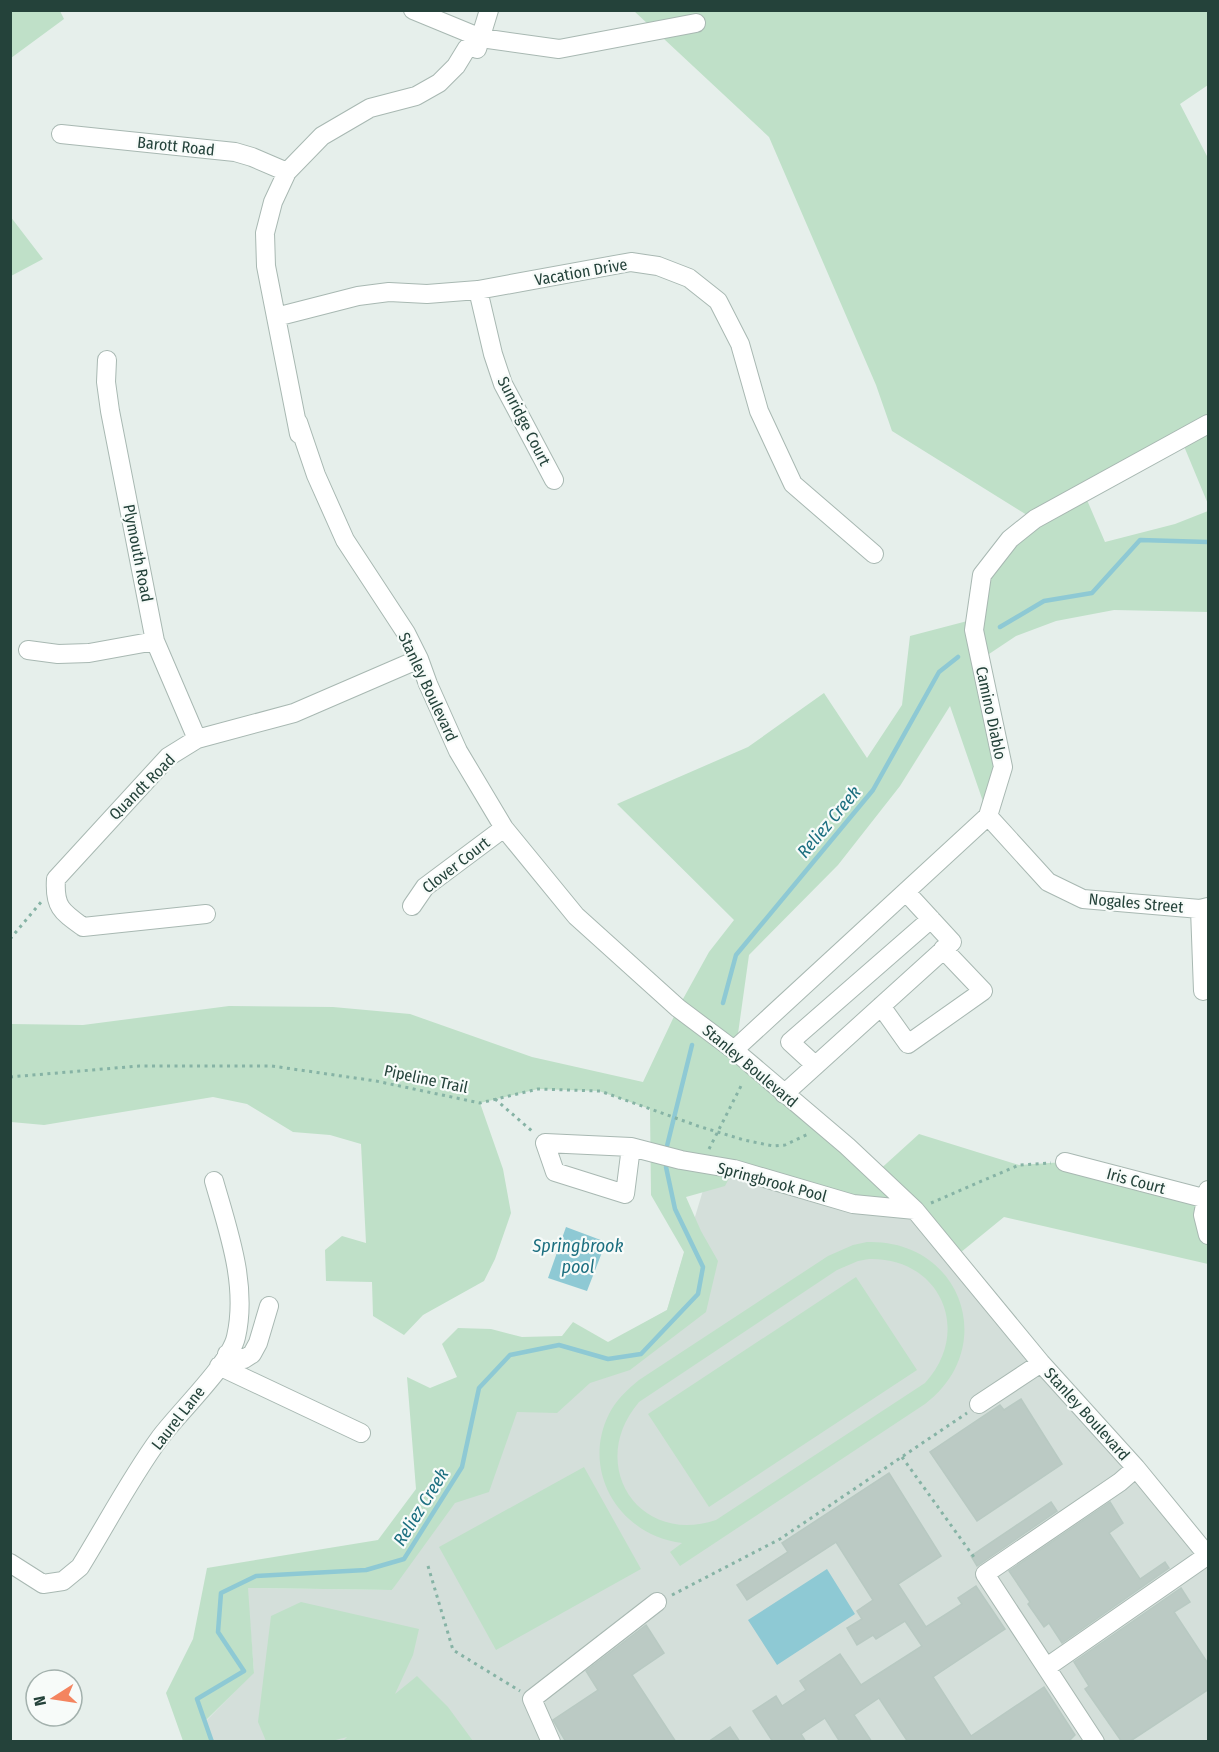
<svg xmlns="http://www.w3.org/2000/svg" width="1219" height="1752" font-family="'Fira Sans Condensed',sans-serif">
  <style>
    .built { fill: #d4dfda }
    .green { fill: #bfe0c8; fill-rule: evenodd }
    .water { fill: #8ec9d4 }
    .lines { fill: none; stroke-linecap: round; stroke-linejoin: round }
    .stream { stroke: #8ec9d4; stroke-width: 4.5 }
    .building { fill: #bbcac4; stroke: #b8c9c2; stroke-width: 1.5 }
    .minor-casing { stroke: #a8b8b2; stroke-width: 20 }
    .path { stroke: #86b3a5; stroke-width: 3; stroke-dasharray: 3 4.5; stroke-linecap: butt }
    .minor { stroke: #fff; stroke-width: 18 }
    .labels { text-anchor: middle; dominant-baseline: central; stroke-width: 4.5; stroke-linejoin: round; paint-order: stroke }
    .street-label { font-size: 16px; fill: #24423a; stroke: #f7fbf9 }
    .water-label { font-size: 18px; font-style: italic; fill: #1c6f80; stroke: #f7fbf9 }
  </style>
  <rect width="100%" height="100%" fill="#e6efeb"/>
  <!-- built -->
  <path class="built" d="M710,1167L915,1210L1208,1555V1741L214,1742L203,1724L254,1672L247,1588L392,1590L505,1402L667,1310Z"/>
  <!-- green -->
  <path class="green" d="M11,10L60,11L64,19L11,58Z
    M634,11H1208V85L1180,104L1208,158V504L1181,439L1084,493L1105,542L1175,524L1208,511V612L1114,610L1056,621L1016,636L980,660L1003,767L988,816L950,706L900,786L838,865L749,955L736,1048L876,1173L919,1134L1019,1165L1065,1162L1207,1199L1208,1264L1004,1217L955,1257L915,1210L734,1169L725,1186L686,1197L701,1231L718,1261L706,1312L630,1370L590,1383L557,1413L517,1412L489,1492L455,1503L392,1590L248,1588L254,1673L203,1723L214,1741H183L166,1693L193,1639L207,1568L378,1540L416,1489L407,1377L430,1388L457,1377L442,1344L458,1328L491,1329L522,1337L562,1336L573,1322L608,1342L667,1310L684,1252L651,1195L650,1109L599,1091L538,1089L480,1103L503,1169L511,1213L495,1259L484,1281L423,1315L404,1335L373,1316L372,1282L326,1281L325,1250L342,1236L366,1243L361,1144L330,1135L293,1132L247,1104L213,1097L44,1125L11,1122V1024L83,1025L229,1006L333,1007L410,1014L532,1057L643,1082L678,1008L709,952L734,920L617,804L748,747L824,693L867,758L902,705L910,636L975,619L982,575L1035,520L892,431L876,385L769,137Z
    M10,216L43,259L11,276H10Z
    M867,1242C961,1239 1000,1347 925,1404L680,1566L670,1552L682,1543C621,1536 580,1472 609,1414C616,1400 627,1390 639,1380L828,1256L853,1245ZM869,1259C940,1257 973,1331 925,1383L716,1520C638,1546 586,1464 639,1402L837,1270L858,1261Z
    M856,1277L917,1370L709,1507L648,1414Z
    M584,1467L641,1569L496,1650L439,1547Z
    M301,1602L419,1629L413,1655L395,1694L417,1676L448,1707L473,1741H343L347,1737L332,1741H266L258,1722L271,1616Z"/>
  <!-- water -->
  <path class="water" d="M566,1227L606,1242L587,1291L548,1278Z
    M827,1569L855,1614L777,1665L748,1620Z"/>
  <g class="lines">
    <!-- stream -->
    <path class="stream" d="M1000,627L1044,601L1092,593L1140,540L1208,542
      M723,1003L736,955L873,790L939,672L958,657
      M667,1146L692,1045
      M212,1742L197,1699L244,1671L218,1632L221,1593L256,1576L366,1570L404,1559L462,1467L479,1388L510,1355L559,1345L608,1359L641,1354L698,1294L703,1267L675,1209L666,1167"/>
  </g>
  <!-- building -->
  <path class="building" d="M1021,1399L1062,1464L977,1521L930,1452L1000,1405L1004,1410Z
    M889,1473L941,1556L898,1584L926,1627L962,1604L958,1598L976,1586L1005,1629L933,1677L971,1736L1044,1687L1075,1735L1068,1742H908L879,1698L854,1715L872,1742H840L825,1718L801,1734L806,1742H773L753,1711L776,1696L782,1706L806,1690L800,1681L840,1654L861,1685L922,1646L905,1621L876,1639L873,1635L857,1645L847,1628L862,1619L857,1611L873,1600L836,1542L747,1600L737,1585L788,1552L782,1543Z
    M1051,1502L1057,1511L977,1566L971,1556Z
    M1110,1502L1123,1523L1109,1533L1140,1579L1165,1562L1169,1568L1062,1643L1049,1623L1044,1627L1028,1604L1030,1602L1009,1571Z
    M1181,1588L1190,1602L1174,1612L1209,1665V1689L1129,1742H1122L1085,1689L1089,1686L1074,1662Z
    M646,1625L664,1653L632,1675L676,1742H566L553,1720L598,1690L586,1671Z
    M730,1727L740,1742H708Z"/>
  <g class="lines">
    <defs>
      <path id="minor" d="M413,10L481,38L559,49L696,23
        M477,49L489,10
        M61,134L235,152L252,157L287,172
        M478,290L493,354L503,384L554,480
        M276,317L358,296L389,292L427,294L478,290L631,262L658,266L689,278L718,301L740,344L759,411L793,484L874,554
        M107,360L106,382L110,411L155,641L197,739
        M298,422L316,475L345,540L406,633L419,659L428,684L458,751L504,828L576,916L678,1008L734,1050L847,1146L915,1210L1041,1363L1136,1468L1208,1556
        M299,434L266,266L265,233L273,202L287,172L322,136L370,108L416,96L439,83L456,66L467,48L477,45
        M28,650L58,654L89,653L155,641
        M988,816L1048,882L1083,899L1200,909L1208,907
        M412,906L425,887L504,828
        M1200,909L1203,991
        M206,914L83,927C62,912 54,907 56,879L168,757L197,739L294,713L419,659
        M881,1006L908,1044L983,991L943,949
        M734,1050L988,816L1003,767L974,630L982,575L1010,539L1035,519L1208,424
        M815,1065L790,1042L931,919
        M784,1094L952,942L906,892
        M631,1147L625,1194L555,1172L545,1143L631,1147L681,1160L734,1169L853,1204L915,1210
        M1065,1162L1207,1199
        M1208,1190L1203,1215L1208,1235
        M227,1354L244,1359L252,1354L258,1343L269,1306
        M219,1366L361,1433
        M979,1404L1041,1363
        M10,1563L43,1584L63,1581L80,1567C106,1525 130,1479 159,1439C177,1414 230,1364 236,1337C248,1285 228,1230 214,1181
        M1047,1667L1208,1555
        M551,1742L532,1699L657,1602
        M1095,1742L985,1574L1120,1482L1136,1468"/>
    </defs>
    <!-- minor casing -->
    <use href="#minor" class="minor-casing"/>
    <!-- path -->
    <path class="path" d="M10,939L42,901
      M10,1077L139,1066H272L376,1081L480,1103L538,1089L600,1091L698,1126L744,1140L773,1146L785,1145L808,1134
      M495,1099L533,1132
      M709,1149L741,1086
      M931,1203L1019,1165L1051,1163
      M902,1457L976,1560
      M428,1566L453,1650L520,1691
      M672,1595L780,1539L967,1413"/>
    <!-- minor -->
    <use href="#minor" class="minor"/>
  </g>
  <g class="labels">
    <!-- street labels -->
    <g class="street-label">
      <text transform="translate(176 146) rotate(6)">Barott Road</text>
      <text transform="translate(581 272) rotate(-10)">Vacation Drive</text>
      <text transform="translate(524 421) rotate(63)">Sunridge Court</text>
      <text transform="translate(138 553) rotate(79)">Plymouth Road</text>
      <text transform="translate(428 687) rotate(65)">Stanley Boulevard</text>
      <text transform="translate(991 713) rotate(78)">Camino Diablo</text>
      <text transform="translate(142 787) rotate(-45)">Quandt Road</text>
      <text transform="translate(456 865) rotate(-38)">Clover Court</text>
      <text transform="translate(1136 903) rotate(5)">Nogales Street</text>
      <text transform="translate(750 1066) rotate(40)">Stanley Boulevard</text>
      <text transform="translate(426 1079) rotate(12)">Pipeline Trail</text>
      <text transform="translate(1136 1181) rotate(15)">Iris Court</text>
      <text transform="translate(772 1182) rotate(15)">Springbrook Pool</text>
      <text transform="translate(1087 1414) rotate(48)">Stanley Boulevard</text>
      <text transform="translate(178 1418) rotate(-52)">Laurel Lane</text>
    </g>
    <!-- water labels -->
    <g class="water-label">
      <text transform="translate(829 822) rotate(-50)">Reliez Creek</text>
      <text x="578" y="1246">Springbrook<tspan x="578" dy="21">pool</tspan></text>
      <text transform="translate(421 1507) rotate(-58)">Reliez Creek</text>
    </g>
  </g>
  <!-- border -->
  <rect width="1219" height="1752" fill="none" stroke="#24423a" stroke-width="24"/>
  <!-- north arrow -->
  <g transform="translate(54 1698) rotate(258)"><circle r="28" fill="#f7fbf9" stroke="#a3b1ad" stroke-width="1.5"/>
  <path d="M0-4.5L10 22L0 15L-10 22Z" fill="#f4845f"/>
  <text y="-9" font-size="16" font-weight="bold" text-anchor="middle" fill="#24423a">N</text>
  </g>
</svg>
